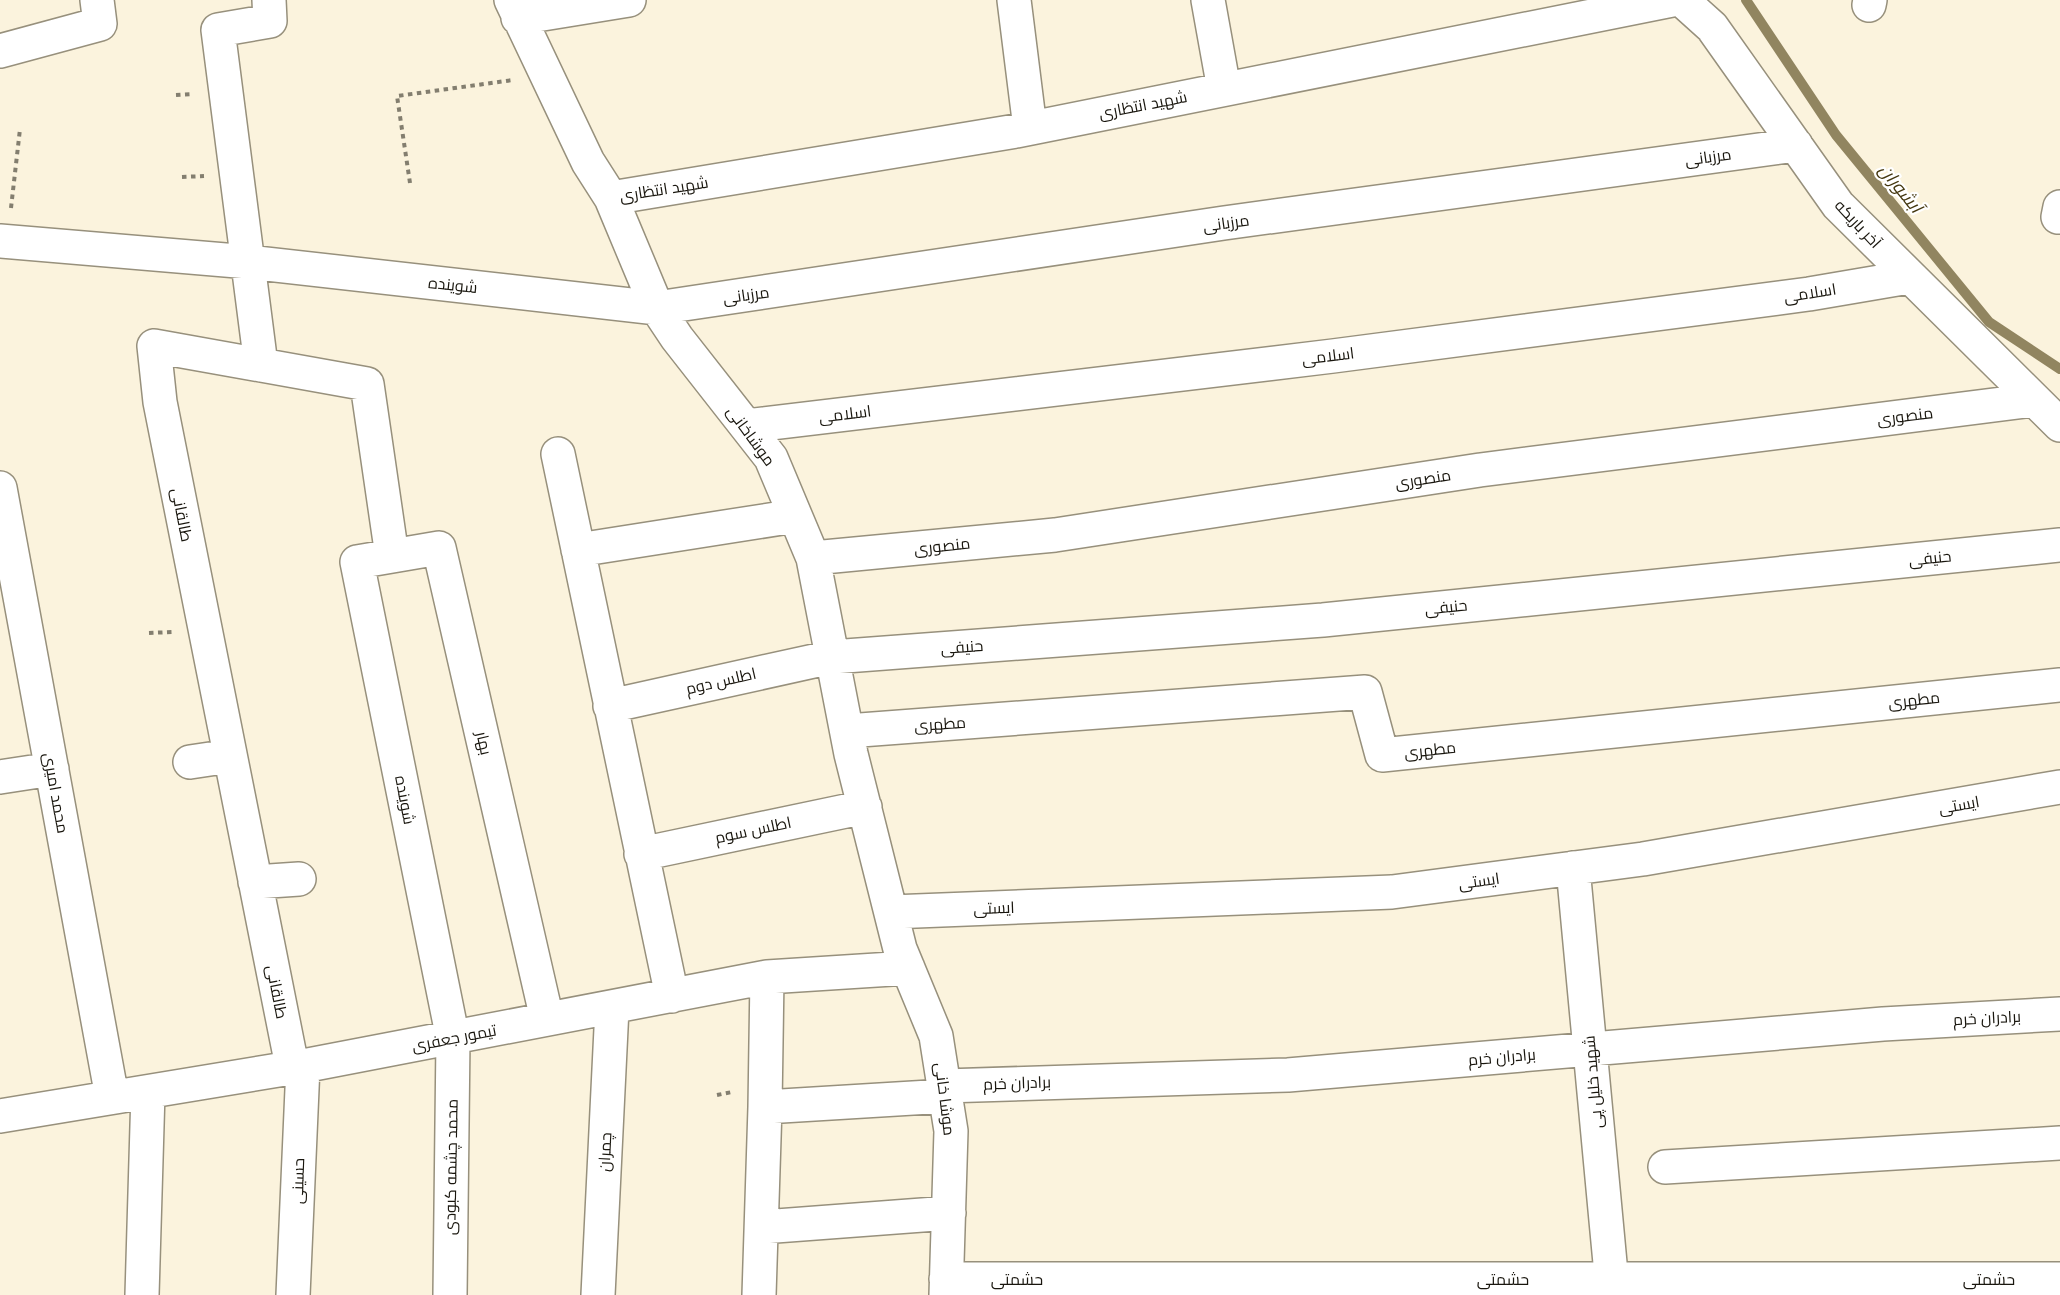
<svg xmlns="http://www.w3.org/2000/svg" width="2060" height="1295" font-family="Raleway,Cairo,sans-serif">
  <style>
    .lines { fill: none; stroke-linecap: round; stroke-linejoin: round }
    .stream { stroke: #918560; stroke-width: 10 }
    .minor-casing { stroke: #97907c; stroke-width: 36 }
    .path { stroke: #837e6f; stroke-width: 4; stroke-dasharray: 4.5 4.5; stroke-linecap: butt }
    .minor { stroke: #fff; stroke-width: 33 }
    .labels { text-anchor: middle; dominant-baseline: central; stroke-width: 4.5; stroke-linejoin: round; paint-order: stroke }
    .street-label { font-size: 16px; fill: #19160e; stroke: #fff }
    .water-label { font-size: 18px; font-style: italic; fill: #43360e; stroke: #fff }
  </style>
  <rect width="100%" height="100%" fill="#fbf3dd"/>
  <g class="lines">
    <!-- stream -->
    <path class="stream" d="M1746,0L1836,135L1989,322L2060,369"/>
    <defs>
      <path id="minor" d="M511,0L588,162L611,198L657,308L677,338L771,458L813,558L851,754L900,949L936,1036L951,1131L946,1295
        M1014,0L1030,128
        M1208,0L1224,89
        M1682,0L1712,27L1838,205L2060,425
        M1869,5L1870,0
        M518,18L629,0
        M0,51L100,24L97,0
        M611,198L1016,131L1672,0
        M2058,217L2060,207
        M0,241L249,262L657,308L1224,223L1796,145
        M261,365L218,30L270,21L269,0
        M746,426L1333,356L1809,294L1909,277
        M558,454L672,996
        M0,488L112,1097
        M578,550L795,516
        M813,558L1055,535L1480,470L2033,400
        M610,706L832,657L1323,620L2060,545
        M847,731L1365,692L1382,755L2060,685
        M190,762L230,756
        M0,777L52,769
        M641,854L865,807
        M1573,868L1613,1295
        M255,882L299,879
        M891,912L1392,892L1643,859L2060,787
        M292,1066L160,402L154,346L367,384L392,556
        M944,1086L1288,1075L1883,1024L2060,1014
        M765,1107L946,1096
        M0,1116L303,1066L767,977L908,968
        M1665,1167L2060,1143
        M762,1227L949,1213
        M946,1279H2060
        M142,1295L148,1092
        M293,1295L303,1066
        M450,1295L453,1039L357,562L439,548L547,1019
        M598,1295L612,1008
        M759,1295L765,1107L767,977"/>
    </defs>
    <!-- minor casing -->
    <use href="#minor" class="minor-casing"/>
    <!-- path -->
    <path class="path" d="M176,95L193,94
      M182,177L204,176
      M410,183L397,96L513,80
      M11,208L20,129
      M149,633L172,632
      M717,1095L732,1092"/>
    <!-- minor -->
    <use href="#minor" class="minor"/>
  </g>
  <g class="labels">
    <!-- street labels -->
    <g class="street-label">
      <text transform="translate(1143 105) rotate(-11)">شهید انتظاری</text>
      <text transform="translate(1708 157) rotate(-8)">مرزبانی</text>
      <text transform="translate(664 189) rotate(-9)">شهید انتظاری</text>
      <text transform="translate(1226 223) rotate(-8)">مرزبانی</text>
      <text transform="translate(1858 224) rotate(47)">آخر باریکه</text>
      <text transform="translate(453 285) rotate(6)">شوینده</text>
      <text transform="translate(1810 293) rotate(-9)">اسلامی</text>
      <text transform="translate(746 295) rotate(-8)">مرزبانی</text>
      <text transform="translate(1328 356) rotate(-7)">اسلامی</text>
      <text transform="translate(845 414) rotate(-7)">اسلامی</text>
      <text transform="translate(1905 416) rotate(-7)">منصوری</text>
      <text transform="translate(751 436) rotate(54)">موشاخانی</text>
      <text transform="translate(1423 479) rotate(-9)">منصوری</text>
      <text transform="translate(182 515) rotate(79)">طالقانی</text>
      <text transform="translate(942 546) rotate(-6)">منصوری</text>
      <text transform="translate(1930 558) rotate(-6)">حنیفی</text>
      <text transform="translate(1446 607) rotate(-6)">حنیفی</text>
      <text transform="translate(962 647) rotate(-4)">حنیفی</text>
      <text transform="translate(721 681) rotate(-13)">اطلس دوم</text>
      <text transform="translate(1914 700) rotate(-6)">مطهری</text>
      <text transform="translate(940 724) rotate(-4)">مطهری</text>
      <text transform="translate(484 743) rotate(77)">بهار</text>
      <text transform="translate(1430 750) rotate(-6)">مطهری</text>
      <text transform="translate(56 793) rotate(80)">محمد امیری</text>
      <text transform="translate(405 800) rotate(79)">شوینده</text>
      <text transform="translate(1959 805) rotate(-10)">ایستی</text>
      <text transform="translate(753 830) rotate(-12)">اطلس سوم</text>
      <text transform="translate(1479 881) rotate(-8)">ایستی</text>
      <text transform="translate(994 908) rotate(-2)">ایستی</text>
      <text transform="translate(277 992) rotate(79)">طالقانی</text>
      <text transform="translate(1987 1018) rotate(-3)">برادران خرم</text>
      <text transform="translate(454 1038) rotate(-11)">تیمور جعفری</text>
      <text transform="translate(1502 1057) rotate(-5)">برادران خرم</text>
      <text transform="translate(1593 1082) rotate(-95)">شهید خلیل پی</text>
      <text transform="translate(1017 1083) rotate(-2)">برادران خرم</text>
      <text transform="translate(945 1099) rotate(83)">موشا خانی</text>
      <text transform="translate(605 1152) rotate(-87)">چمران</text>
      <text transform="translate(451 1167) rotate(-89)">محمد چشمه کبودی</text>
      <text transform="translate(298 1181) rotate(-88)">حسینی</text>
      <text x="1017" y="1279">حشمتی</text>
      <text x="1503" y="1279">حشمتی</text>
      <text x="1989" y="1279">حشمتی</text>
    </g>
    <!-- water labels -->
    <g class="water-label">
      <text transform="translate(1901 188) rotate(51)">آبشوران</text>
    </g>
  </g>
</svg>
